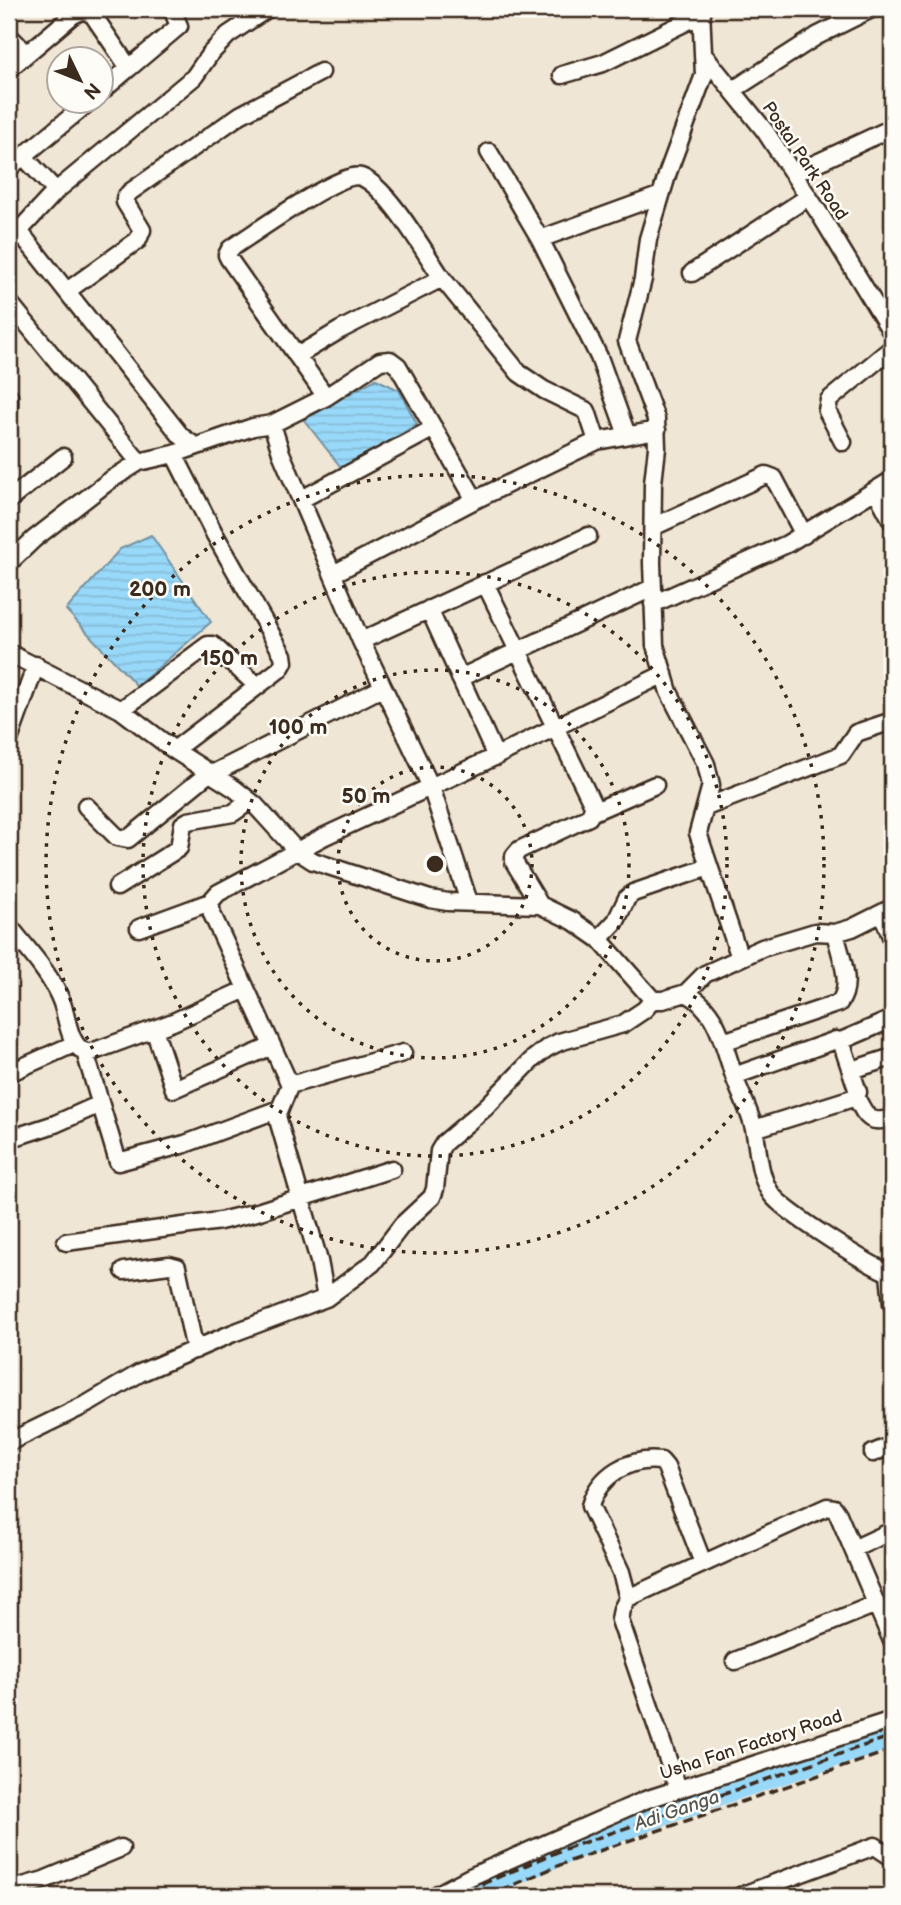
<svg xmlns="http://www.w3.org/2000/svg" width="901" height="1905" font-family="'Balsamiq Sans',sans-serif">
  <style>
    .water { fill: url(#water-rules); stroke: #7392a1; stroke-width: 2 }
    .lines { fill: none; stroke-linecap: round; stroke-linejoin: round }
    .river { stroke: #98d8f9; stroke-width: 23 }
    .street-casing { stroke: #3b2a1e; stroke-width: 21 }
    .street { stroke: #fdfcf7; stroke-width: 16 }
    .rail { stroke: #3b2a1e; stroke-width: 3.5; stroke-dasharray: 10 5; stroke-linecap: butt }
    .ring { fill: none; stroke: #3b2a1e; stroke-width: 3.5; stroke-dasharray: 3.5 7 }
    .labels { text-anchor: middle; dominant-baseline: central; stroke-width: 5; stroke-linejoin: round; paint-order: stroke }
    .street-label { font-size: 18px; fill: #3b2a1e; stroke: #fdfcf7 }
    .water-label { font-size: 19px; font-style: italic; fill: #525655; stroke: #fdfcf7 }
    .centre { fill: #3b2a1e; stroke: #fdfcf7; stroke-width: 3.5 }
    .ring-label { font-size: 21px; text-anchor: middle; font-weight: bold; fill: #3b2a1e; stroke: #fdfcf7; stroke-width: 5; stroke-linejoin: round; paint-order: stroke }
  </style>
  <defs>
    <pattern id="water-rules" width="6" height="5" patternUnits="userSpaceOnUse" patternTransform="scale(1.75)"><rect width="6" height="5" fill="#98d8f9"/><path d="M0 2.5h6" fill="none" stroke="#84bad5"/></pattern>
  </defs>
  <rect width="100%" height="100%" fill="#f0e6d5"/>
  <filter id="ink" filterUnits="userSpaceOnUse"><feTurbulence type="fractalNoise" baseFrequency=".0143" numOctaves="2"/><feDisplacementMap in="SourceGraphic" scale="14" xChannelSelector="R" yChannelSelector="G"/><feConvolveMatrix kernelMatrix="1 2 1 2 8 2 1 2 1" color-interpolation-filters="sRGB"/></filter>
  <g filter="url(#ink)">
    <!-- water -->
    <path class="water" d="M376,379L399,390L417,424L343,470L304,420Z
      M151,535L211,622L137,686L66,610L120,549Z"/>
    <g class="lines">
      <!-- river -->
      <path class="river" d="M467,1896C603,1830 748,1783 892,1737"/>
      <defs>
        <path id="street" d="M701,9L704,75L668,172L648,239L643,279L627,341L656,419L657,448L653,483L652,563L655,645L669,692L706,764L711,785L698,833L740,958
          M9,36L26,53
          M703,54L765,131L821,216L892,333
          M129,68L179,26L172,9
          M9,69L73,15L84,10L93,15L129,68L102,91
          M562,75L603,63L702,14
          M733,90L817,36L871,9
          M489,152L540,239
          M9,168L89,102
          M793,174L892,128
          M56,191L194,77L210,54L228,35L267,9
          M19,231L56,191L24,157
          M9,241L19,231L181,436L195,446
          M692,273L808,197
          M442,278L519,373L544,390L587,411L597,441
          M67,291L138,240L142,230L125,202V198L130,192L240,115L321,72
          M9,302L139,462
          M297,356L340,330L442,278C425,253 387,186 361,177C342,170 250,236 230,249L227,255L229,259L326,397
          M9,396V405
          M272,424L326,397L380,361L390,360L398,366L475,500
          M627,435L599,357L540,239L661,195
          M843,442L827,411L829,400L892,348
          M876,491L892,521
          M302,499L434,428
          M9,500L63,457
          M653,527L766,475L774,478L804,535
          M9,563L34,539L109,481L139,462L174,454L253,427L272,424L281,453L361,641L431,787L469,902
          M333,574L475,500L597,441L657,430
          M485,583L594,807L589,817L519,850L514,856V862L540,905
          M653,604L787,544L892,480
          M429,609L496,757
          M361,641L588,536
          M9,653L121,710L174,750L235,789L255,805L296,850L313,861L430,899L448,902L540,905L573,921L599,939L653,1000H663L686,993C719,1010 724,1048 735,1079C741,1095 750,1112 754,1129C759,1151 758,1176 772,1195C785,1212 871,1267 892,1274
          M460,678L652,588
          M121,710L208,645H213L256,685
          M9,740L36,665
          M174,750L280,669L284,662L283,655L214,533L174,454
          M212,774L382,688
          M86,806L117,837L128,839L209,773
          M706,807L841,755L856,733L892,721
          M593,812L655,785
          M117,887L179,848L183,824L188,821L233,813L250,801
          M882,913L892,939
          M9,926C27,949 52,975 62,1003C68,1020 69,1049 89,1053L173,1022L244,990
          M139,928L210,902
          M599,939L616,921L627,898L633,893L709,867
          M686,993L705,974L762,948L815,932L835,933L852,928L892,908
          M154,1029L174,1089L272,1046
          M841,1041L892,1019
          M723,1042L839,1003C854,984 840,955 835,933
          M85,1052L118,1162L185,1144L279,1109
          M852,1070L892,1057
          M9,1073L74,1044
          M734,1076L836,1040L841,1041L858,1092L856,1097L754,1129
          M290,1085L403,1053
          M856,1097C866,1116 868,1125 892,1118
          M12,1138L55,1124L100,1104
          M66,1242L220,1221L257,1212L392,1169
          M124,1271L169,1265L177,1267L195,1350
          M889,1274L892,1304
          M326,1298L319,1261L277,1116L290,1085L212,914L210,902L218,893L325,836L484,762L664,674
          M9,1442L89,1403L140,1373L233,1333L326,1298L373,1263L402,1225L432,1197L435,1189L439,1151L444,1143L486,1107L533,1059L547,1048L559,1042L623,1024L644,1010L653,1000
          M873,1453L892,1445
          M853,1549L892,1531
          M628,1598L621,1572L590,1506C599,1475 629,1457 661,1461L666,1467L703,1563
          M735,1661L876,1604
          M678,1789L620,1620L622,1609L628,1598L827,1507L834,1508L838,1514L892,1641
          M9,1890L44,1880L121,1848
          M434,1896L470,1877L645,1800L892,1720
          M740,1896L875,1846L890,1856L892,1855"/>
      </defs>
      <!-- street casing -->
      <use href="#street" class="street-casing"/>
      <!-- street -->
      <use href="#street" class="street"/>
      <!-- rail -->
      <path class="rail" d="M454,1896L562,1850L892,1736
        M487,1896L567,1862L892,1750"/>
    </g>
  </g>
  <!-- distance rings -->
  <g class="ring">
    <circle cx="435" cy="864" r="97"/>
    <circle cx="435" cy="864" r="194"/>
    <circle cx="435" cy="864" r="292"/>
    <circle cx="435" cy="864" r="389"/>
  </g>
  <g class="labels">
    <!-- street labels -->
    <g class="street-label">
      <text transform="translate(805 161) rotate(56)">Postal Park Road</text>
      <text transform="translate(751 1745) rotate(-18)">Usha Fan Factory Road</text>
    </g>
    <!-- water labels -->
    <g class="water-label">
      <text transform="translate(677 1811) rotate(-19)">Adi Ganga</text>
    </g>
  </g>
  <circle cx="435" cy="864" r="10" class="centre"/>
  <g class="ring-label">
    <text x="160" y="596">200 m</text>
    <text x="229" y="665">150 m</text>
    <text x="298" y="734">100 m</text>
    <text x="366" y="803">50 m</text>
  </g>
  <!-- margin -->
  <rect width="901" height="1905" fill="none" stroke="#fdfcf7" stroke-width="35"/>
  <rect x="18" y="18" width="866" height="1870" fill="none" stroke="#3b2a1e" stroke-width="2.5" filter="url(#ink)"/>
  <!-- north arrow -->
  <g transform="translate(80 80) rotate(133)"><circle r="33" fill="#fdfcf7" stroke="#afa8a0" stroke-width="2"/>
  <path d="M0-5L12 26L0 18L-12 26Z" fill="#3b2a1e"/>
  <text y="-10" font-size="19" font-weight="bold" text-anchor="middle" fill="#3b2a1e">N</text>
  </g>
</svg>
